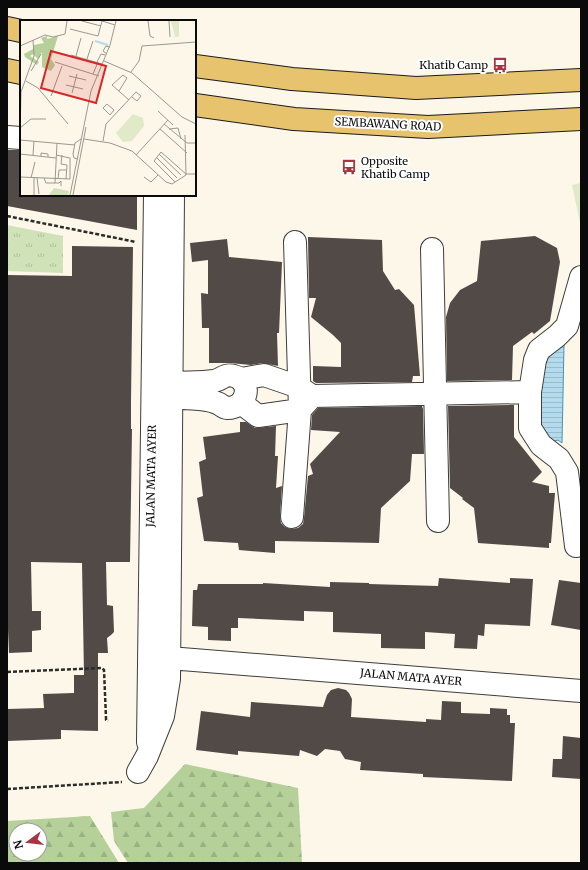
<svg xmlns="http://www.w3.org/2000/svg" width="588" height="870" font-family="Merriweather,serif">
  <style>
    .grass { fill: url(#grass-tufts) }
    .forest { fill: url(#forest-firs); fill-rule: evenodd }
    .pitch { fill: #e0eac8 }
    .water { fill: url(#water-rules); stroke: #4493bb }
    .building { fill: #514a47 }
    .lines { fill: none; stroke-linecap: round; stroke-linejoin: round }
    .minor-casing { stroke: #3d3d3d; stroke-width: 24 }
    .major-casing { stroke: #1b1b1b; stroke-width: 24 }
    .path { stroke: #2c2c2c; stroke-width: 2.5; stroke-dasharray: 4 2; stroke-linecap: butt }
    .minor { stroke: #fff; stroke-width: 22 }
    .major { stroke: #e8c36e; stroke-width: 22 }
    .labels { text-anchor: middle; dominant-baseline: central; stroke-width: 4; stroke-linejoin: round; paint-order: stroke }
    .poi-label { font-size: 11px; fill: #0a0a0a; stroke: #fff; text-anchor: end }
    .street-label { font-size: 11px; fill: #0a0a0a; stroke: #fff }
    .inset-river { fill: none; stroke: #b4dbed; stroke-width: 2 }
    .inset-road { fill: none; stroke: #9b9890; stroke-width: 1 }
    .view { fill: #d62828; fill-opacity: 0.15; stroke: #d62828; stroke-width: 2 }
    .inset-edge { fill: none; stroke: #0a0a0a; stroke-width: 2 }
  </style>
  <defs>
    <pattern id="grass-tufts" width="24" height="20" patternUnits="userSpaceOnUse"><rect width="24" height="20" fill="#d0e2b7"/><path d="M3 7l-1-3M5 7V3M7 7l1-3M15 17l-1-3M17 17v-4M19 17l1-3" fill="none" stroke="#b1c19c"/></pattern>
    <pattern id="forest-firs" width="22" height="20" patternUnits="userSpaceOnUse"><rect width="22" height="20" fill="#b5d099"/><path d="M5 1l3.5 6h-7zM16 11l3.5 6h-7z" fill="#9ab182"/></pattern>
    <pattern id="water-rules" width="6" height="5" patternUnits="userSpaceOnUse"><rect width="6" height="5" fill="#b4dbed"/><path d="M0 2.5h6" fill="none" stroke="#99bbca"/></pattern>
  </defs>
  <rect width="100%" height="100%" fill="#fcf7e9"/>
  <!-- grass -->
  <path class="grass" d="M7,225L63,236V273L7,271Z"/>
  <!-- forest -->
  <path class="forest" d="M185,764L298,788L302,863H128L114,841L111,812L144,808Z
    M90,816L119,863H7V821ZM16,830H40V854H16Z"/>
  <!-- pitch -->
  <path class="pitch" d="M581,183V227L572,185Z"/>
  <!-- water -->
  <path class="water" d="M564,345L562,443L558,440L551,442L548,447L521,387L531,367L552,349L558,350Z"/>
  <!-- building -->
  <path class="building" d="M7,150H21V195H137V230L7,206Z
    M535,236L557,248L560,262L550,321L534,334L532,332L513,346L512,380L447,381L446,317L450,303L460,290L477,281L481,241Z
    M308,237L382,240L383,271L395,290L399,289L414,305L420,376H413L412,382L316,383L313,381V366L341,367V343L333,335L311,317L316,298H309Z
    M227,239L229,257L282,262L279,333H277L278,366L262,363L251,365L230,363H209V328H202L201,293L208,294V260L192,262L190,243Z
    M72,246L133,247L131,400V429H132L130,562H106L107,605L113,606L114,632L111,635L107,638L108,653H98V731L61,730V739L7,741V709L44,708L43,694L74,693V675H84L82,563L31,562L32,611H41V630L32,631V652L9,653L8,630H7V614H8L7,572V275L72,276Z
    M514,405V437L542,472L532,482L549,486V493H555L551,543H549V548L478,543L474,508L462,499L463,498L450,488L448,406Z
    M422,406V409L423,406L424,454H412L410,481L381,508L379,543L275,541V553L239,550L238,543L204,541L197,498L203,496L199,462L206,459L203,437L240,432V422H246L255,428L276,426L275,456H278L276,488L282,486L280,516L281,523L285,527L291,529L298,528L303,524L304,518L308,476L313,474L310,464L340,432L311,430L312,415L318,408Z
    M439,578L510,583V578L533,579L530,626L485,624L484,636L478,635L477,649L454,648L455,634L425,632V649L381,648V634L333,632V612L304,611V621L238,618V628H231V641L208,640V627L192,626L193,590H197L198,584H263V583L330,587V582L369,583V584L438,586Z
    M559,580L581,583V630L551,625Z
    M338,688L346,690L349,693L352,699L351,717L426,722V719L441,720L442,701L461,702V713L490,714V708L507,709V715H510V723H515L512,781L423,777V774L360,770L361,762L345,759L340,751L325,749L317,756L300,750L299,756L238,751V755L196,750L201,711L250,717L251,702L323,707L327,695L331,690Z
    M563,736L581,738V779L552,777L553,759H562Z"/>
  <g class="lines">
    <defs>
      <path id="minor" d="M7,137L21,138
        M432,249L438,521
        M241,379L264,375L299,387L312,396L530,392
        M172,383C186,382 200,383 214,381C222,380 224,373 234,376C253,381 248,408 227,408C223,408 221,404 217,403C207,398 194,399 184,398C180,397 176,396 172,396
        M241,403L258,416L300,410L309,400
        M292,517L300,410L295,242
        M576,546L567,472L559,459L541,445L530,428V392L535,360L539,350L557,336L567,326L581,277
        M169,658L581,691
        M148,742L155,195
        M138,772L147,756L163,716L169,679L173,195"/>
      <path id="major" d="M7,28L21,31
        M195,66L292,79L416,88L581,80
        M7,70L21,73
        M195,105L294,119L428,127L581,119"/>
    </defs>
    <!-- minor casing -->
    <use href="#minor" class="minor-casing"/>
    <!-- major casing -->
    <use href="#major" class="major-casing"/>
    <!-- path -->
    <path class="path" d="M7,216L136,242
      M7,672L102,668L104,670L106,718V720L108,721
      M7,789L122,782"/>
    <!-- minor -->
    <use href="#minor" class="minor"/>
    <!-- major -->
    <use href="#major" class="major"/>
  </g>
  <!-- icons -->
  <defs>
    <symbol id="bus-bare" viewBox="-9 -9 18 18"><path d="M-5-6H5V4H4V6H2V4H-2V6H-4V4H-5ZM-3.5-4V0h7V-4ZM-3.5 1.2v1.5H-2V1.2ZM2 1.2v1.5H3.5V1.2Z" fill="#a83440" stroke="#fff" stroke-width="2.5" paint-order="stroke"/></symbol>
  </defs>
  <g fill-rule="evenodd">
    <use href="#bus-bare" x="489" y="54" width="22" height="22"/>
    <use href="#bus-bare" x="338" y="156" width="22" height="22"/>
  </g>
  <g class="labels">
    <!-- poi labels -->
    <g class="poi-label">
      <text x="488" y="65">Khatib Camp</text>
      <text x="361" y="161" text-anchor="start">Opposite<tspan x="361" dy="13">Khatib Camp</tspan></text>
    </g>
    <!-- street labels -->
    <g class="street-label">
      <text transform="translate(388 124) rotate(3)">SEMBAWANG ROAD</text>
      <text transform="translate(151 476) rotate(-89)">JALAN MATA AYER</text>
      <text transform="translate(411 677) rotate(5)">JALAN MATA AYER</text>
    </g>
  </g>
  <!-- overview -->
  <g transform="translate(20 20)">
    <rect width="176" height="176" fill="#fcf7e9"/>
    <path d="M34,168L49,171L48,175H29Z" fill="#d0e2b7"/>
    <path d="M27,16V19L38,16L31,39L35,45L31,51L22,47V32L18,39L13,34L10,36L19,42L17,45L5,37L4,34L13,29L14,25L24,23L21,18Z" fill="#b5d099"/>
    <path d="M151,1H159V17H155ZM113,94L123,98L124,106L112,121L103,122L96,113Z" fill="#e0eac8"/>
    <path class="inset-river" d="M75,21L88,25"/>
    <path class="inset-road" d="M62,1L81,6M82,1L95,5M128,1L130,16L134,18M149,1L150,17M50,9L78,16M78,16L82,1M0,26L25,15L33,17L45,14L47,1M87,34L83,31L86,26L90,27M51,35L82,44M56,36L61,18M67,39L73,21M84,41L112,53L162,97L176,104M35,42L79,56M77,42L81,34L85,35M11,51L21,34M111,52L119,41L122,26L176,22M73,54L78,42M49,56L66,60M6,61L18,68L48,104M46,65L63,69M99,71L107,58L103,55L92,65L109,80M52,73L57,54M31,76L42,46M87,84L94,90L90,95L83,88ZM138,91L153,105M144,104L167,123H176M0,108L11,99H26M140,109L167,133M149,109L158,108L161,119M0,114L1,72L14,36L13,20M64,119L90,123L112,131L146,162L152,164L166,155L165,115M0,120L55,125M83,121L86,104L116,72L121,76L117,81L112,77M0,134L36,138M139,134L161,155M13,135L14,121M42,135L41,144L47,145L46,159M116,135L148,100M21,136V133L28,134V137M136,137L157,158M58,139L54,138L53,134L55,123L61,119M0,157L50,159V138L36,135M124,157L131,162L138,155M11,158L15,142M14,158V175M17,158L19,174M24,158L26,163H39L41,161V166M38,159L39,150H46M155,162L134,141L141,132L166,154H176M35,163L37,123M50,175L71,71L90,25L96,1M53,175L66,107"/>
    <path class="view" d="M31,31L86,46L76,83L21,68Z"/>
    <rect width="176" height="176" class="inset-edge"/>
  </g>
  <!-- border -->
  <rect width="588" height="870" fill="none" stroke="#0a0a0a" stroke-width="16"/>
  <!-- north arrow -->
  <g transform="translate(28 842) rotate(255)"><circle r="19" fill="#ffffff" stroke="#9d9d9d"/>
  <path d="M0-3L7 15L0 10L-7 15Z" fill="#a83440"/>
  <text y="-6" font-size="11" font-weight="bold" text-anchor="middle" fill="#0a0a0a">N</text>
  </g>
</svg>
